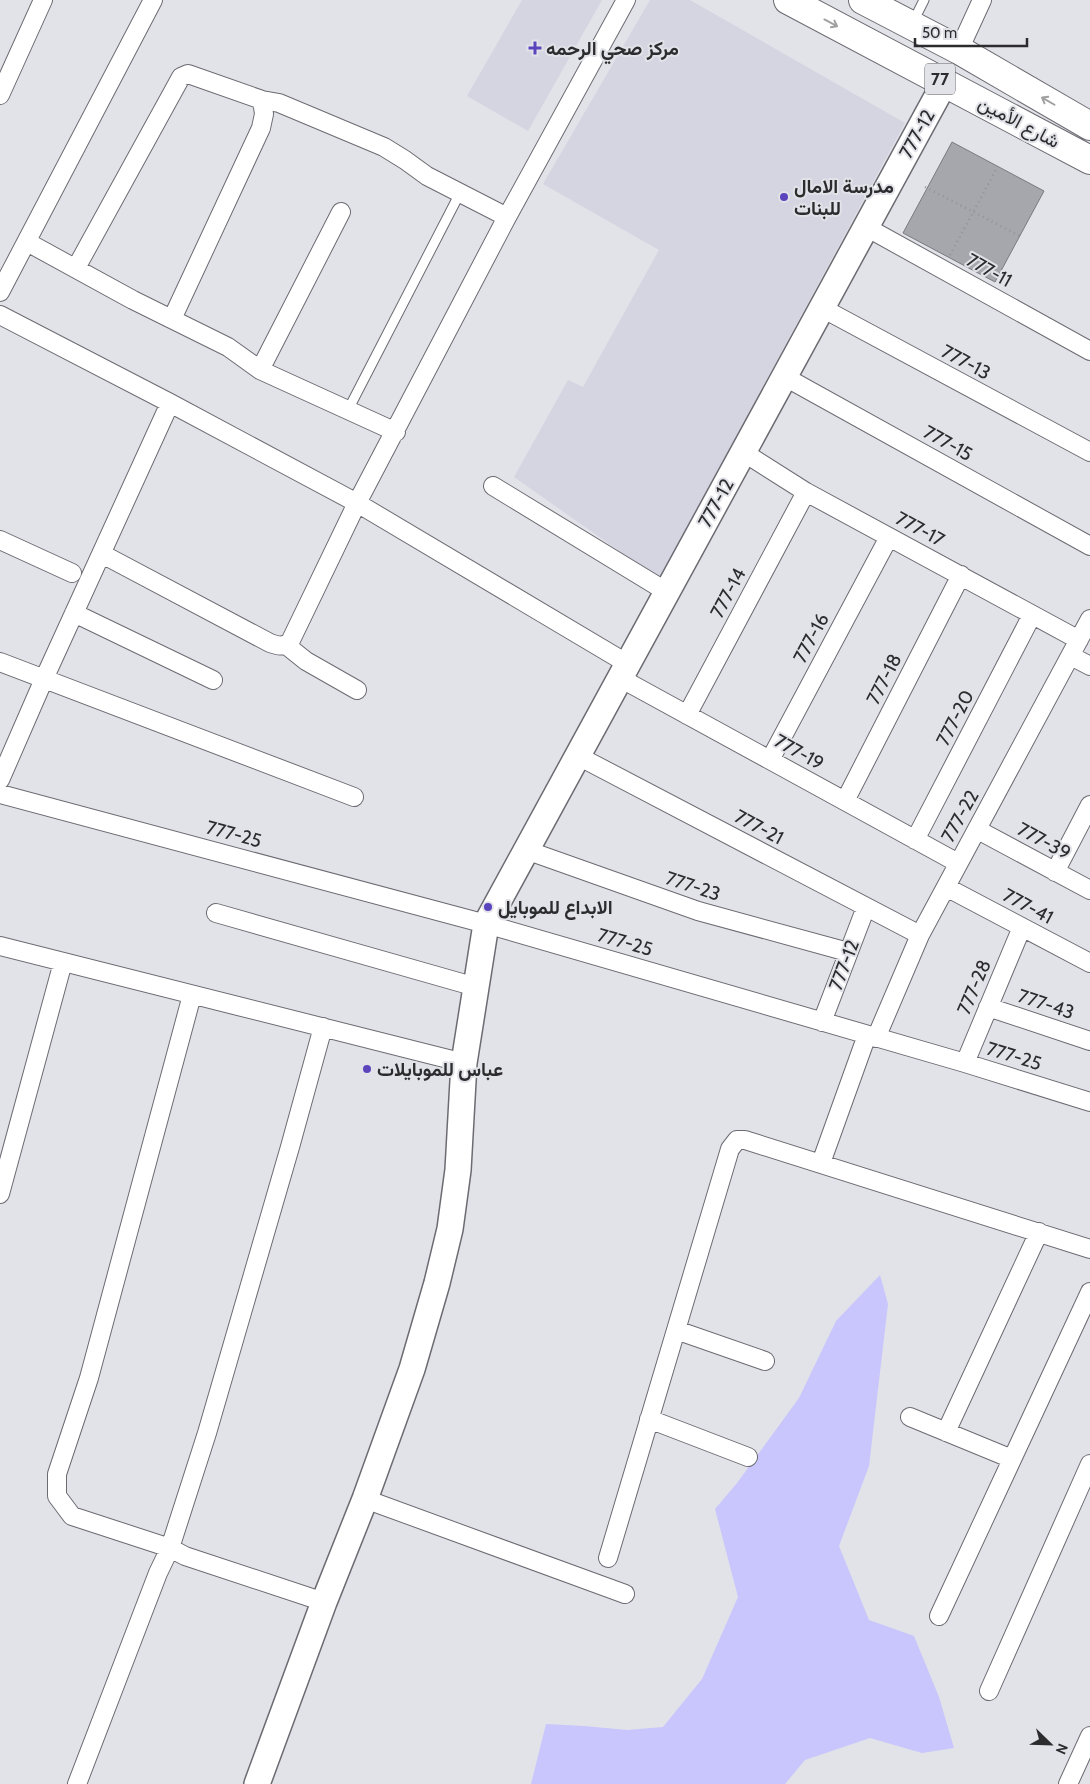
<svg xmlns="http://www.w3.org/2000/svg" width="1090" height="1784" font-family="Cabin,Vazirmatn,sans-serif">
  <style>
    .built { fill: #d5d5e2 }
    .green { fill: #c8c6fc }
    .building { fill: #a6a6ad; stroke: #79797f }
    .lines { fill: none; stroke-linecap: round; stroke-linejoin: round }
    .lane-casing { stroke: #6c6b72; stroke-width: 11 }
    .street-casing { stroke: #6c6b72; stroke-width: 20 }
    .secondary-casing { stroke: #6c6b72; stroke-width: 28 }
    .primary-casing { stroke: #6c6b72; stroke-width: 30 }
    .path { stroke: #929297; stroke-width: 2.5; stroke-dasharray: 1 4; stroke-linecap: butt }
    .lane { stroke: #fff; stroke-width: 9 }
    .street { stroke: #fff; stroke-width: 18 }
    .secondary { stroke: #fff; stroke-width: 25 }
    .primary { stroke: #fff; stroke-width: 28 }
    .oneway { stroke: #a0a0a1 }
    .poi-dot { fill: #5c44bd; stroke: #e2e2e9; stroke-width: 2 }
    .labels { text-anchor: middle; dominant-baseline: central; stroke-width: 4; stroke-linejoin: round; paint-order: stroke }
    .shield { fill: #e2e2e9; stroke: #636366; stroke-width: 1 }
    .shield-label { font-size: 18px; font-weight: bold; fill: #2c2c2e }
    .poi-label { font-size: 19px; font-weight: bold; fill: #2c2c2e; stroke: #e2e2e9; text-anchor: start }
    .street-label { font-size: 19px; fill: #2c2c2e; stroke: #e2e2e9 }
  </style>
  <rect width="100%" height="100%" fill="#e2e2e9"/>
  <!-- built -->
  <path class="built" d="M522,0H602L528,131L467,96Z
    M650,0H690L905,123L659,579L514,477L568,380L583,387L659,250L543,184Z"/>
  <!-- green -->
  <path class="green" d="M880,1275L888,1304L869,1466L839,1546L869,1620L914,1636L939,1697L954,1748L922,1753L870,1738L805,1760L785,1784H531L546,1724L584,1726L627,1730L663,1727L702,1679L738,1597L715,1509L737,1483L799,1398L836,1321Z"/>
  <!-- building -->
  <path class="building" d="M952,142L1044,191L995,282L903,233Z"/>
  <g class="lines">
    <defs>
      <path id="lane" d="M913,22L924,0
        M348,410L460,193"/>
      <path id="street" d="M959,50L982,0
        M0,95L43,0
        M866,227L1090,351
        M27,242L133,300L228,347L260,370L396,432
        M76,268L181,77L188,74L262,100L279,103L384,147L405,160L427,176L507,217
        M0,292L153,0
        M822,308L1090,452
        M0,315L170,403L357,503L628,664
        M172,319L261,128L264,114L262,100
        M260,370L341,212
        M785,377L1090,546
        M743,452L806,492L1079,640
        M493,486L667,592
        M0,540L72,573
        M102,554L270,643C278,646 283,647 290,642L357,503L507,217L626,0
        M74,613L213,680
        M286,645L306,661L357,690
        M1071,656L1090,666
        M0,662L354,797
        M620,678L958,863
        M687,715L806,492
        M578,756L920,935
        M770,760L889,537
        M0,780L44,679L170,403
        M0,794L486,924L965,1063L1090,1102
        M845,801L961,575
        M978,830L1090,890
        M915,840L1032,615
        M526,850L698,911L848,952
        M1055,872L1090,805
        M946,887L1090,963
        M216,913L476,987
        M0,946L464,1063
        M988,1007L1090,1041
        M822,1022L866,907
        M323,1027L290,1147L207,1433L170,1548L185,1556L324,1602
        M876,1038L920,935L1090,619
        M965,1063L1022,927
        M821,1163L867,1035
        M0,1194L63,962
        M676,1330L765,1361
        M910,1417L1012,1459
        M649,1419L748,1457
        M946,1432L1039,1232
        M365,1499L625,1594
        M608,1558L730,1149L737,1140H745L1090,1249
        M939,1616L1090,1292
        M989,1691L1090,1464
        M77,1784L158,1573L170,1548L72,1516L57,1496V1474L89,1378L192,995
        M1068,1784L1090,1736"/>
      <path id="secondary" d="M257,1784L324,1602L365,1499L412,1369L437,1283L450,1229L458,1170L464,1063L486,924L945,82"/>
      <path id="primary" d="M788,0L1090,160
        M863,0L959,50L1090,126"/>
    </defs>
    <!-- lane casing -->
    <use href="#lane" class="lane-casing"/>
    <!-- street casing -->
    <use href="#street" class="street-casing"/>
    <!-- secondary casing -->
    <use href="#secondary" class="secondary-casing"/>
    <!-- primary casing -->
    <use href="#primary" class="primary-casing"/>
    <!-- path -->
    <path class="path" d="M925,187L1020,236
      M950,255L998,166"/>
    <!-- lane -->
    <use href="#lane" class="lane"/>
    <!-- street -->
    <use href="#street" class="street"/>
    <!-- secondary -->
    <use href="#secondary" class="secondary"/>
    <!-- primary -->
    <use href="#primary" class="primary"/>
  </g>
  <!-- one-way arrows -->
  <defs><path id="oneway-shaft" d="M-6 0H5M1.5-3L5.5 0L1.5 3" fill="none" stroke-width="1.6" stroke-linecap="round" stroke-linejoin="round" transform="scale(1.25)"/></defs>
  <g class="oneway">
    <use href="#oneway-shaft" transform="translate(831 23) rotate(28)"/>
    <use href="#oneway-shaft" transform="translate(1048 101) rotate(-150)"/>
  </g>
  <!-- markers -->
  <g class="poi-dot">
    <path d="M532.5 40.5h5v5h5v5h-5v5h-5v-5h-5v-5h5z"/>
    <circle cx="784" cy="197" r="5"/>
    <circle cx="488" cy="907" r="5"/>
    <circle cx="367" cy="1069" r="5"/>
  </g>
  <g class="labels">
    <!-- shield labels -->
    <rect class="shield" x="925" y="63.5" width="30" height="31" rx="4"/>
    <g class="shield-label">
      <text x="940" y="79">77</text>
    </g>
    <!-- poi labels -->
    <g class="poi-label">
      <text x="546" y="48">مركز صحي الرحمه</text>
      <text x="794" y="186">مدرسة الامال<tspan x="794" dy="22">للبنات</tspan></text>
      <text x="498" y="907">الابداع للموبايل</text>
      <text x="377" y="1069">عباس للموبايلات</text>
    </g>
    <!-- street labels -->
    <g class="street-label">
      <text transform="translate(1019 122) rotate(28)">شارع الأمين</text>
      <text transform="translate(917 134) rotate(-61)">777-12</text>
      <text transform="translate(989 270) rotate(29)">777-11</text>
      <text transform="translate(966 362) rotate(28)">777-13</text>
      <text transform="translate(948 443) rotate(29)">777-15</text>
      <text transform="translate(716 503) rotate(-61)">777-12</text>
      <text transform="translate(920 529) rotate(28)">777-17</text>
      <text transform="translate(728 593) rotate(-62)">777-14</text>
      <text transform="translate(811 638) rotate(-62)">777-16</text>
      <text transform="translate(884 679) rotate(-63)">777-18</text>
      <text transform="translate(955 718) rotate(-63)">777-20</text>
      <text transform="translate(799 752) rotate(29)">777-19</text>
      <text transform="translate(960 816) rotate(-61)">777-22</text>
      <text transform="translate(759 827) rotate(28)">777-21</text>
      <text transform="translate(234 834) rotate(15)">777-25</text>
      <text transform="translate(1044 841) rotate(28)">777-39</text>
      <text transform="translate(693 886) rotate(18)">777-23</text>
      <text transform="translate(1028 906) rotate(28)">777-41</text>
      <text transform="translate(625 942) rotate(16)">777-25</text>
      <text transform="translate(844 965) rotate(-69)">777-12</text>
      <text transform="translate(974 987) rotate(-67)">777-28</text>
      <text transform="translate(1046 1004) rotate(18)">777-43</text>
      <text transform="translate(1014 1056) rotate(17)">777-25</text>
    </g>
  </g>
  <!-- north arrow -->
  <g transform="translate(1050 1744) rotate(113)" stroke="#e2e2e9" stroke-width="4" paint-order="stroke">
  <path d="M0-4L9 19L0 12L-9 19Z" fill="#2c2c2e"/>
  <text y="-8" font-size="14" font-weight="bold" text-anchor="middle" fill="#2c2c2e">N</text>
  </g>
  <!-- scale -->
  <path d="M915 38v8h112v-8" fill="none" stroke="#2c2c2e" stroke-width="2.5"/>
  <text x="922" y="38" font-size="15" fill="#2c2c2e" stroke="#e2e2e9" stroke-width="4" paint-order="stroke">50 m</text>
</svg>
